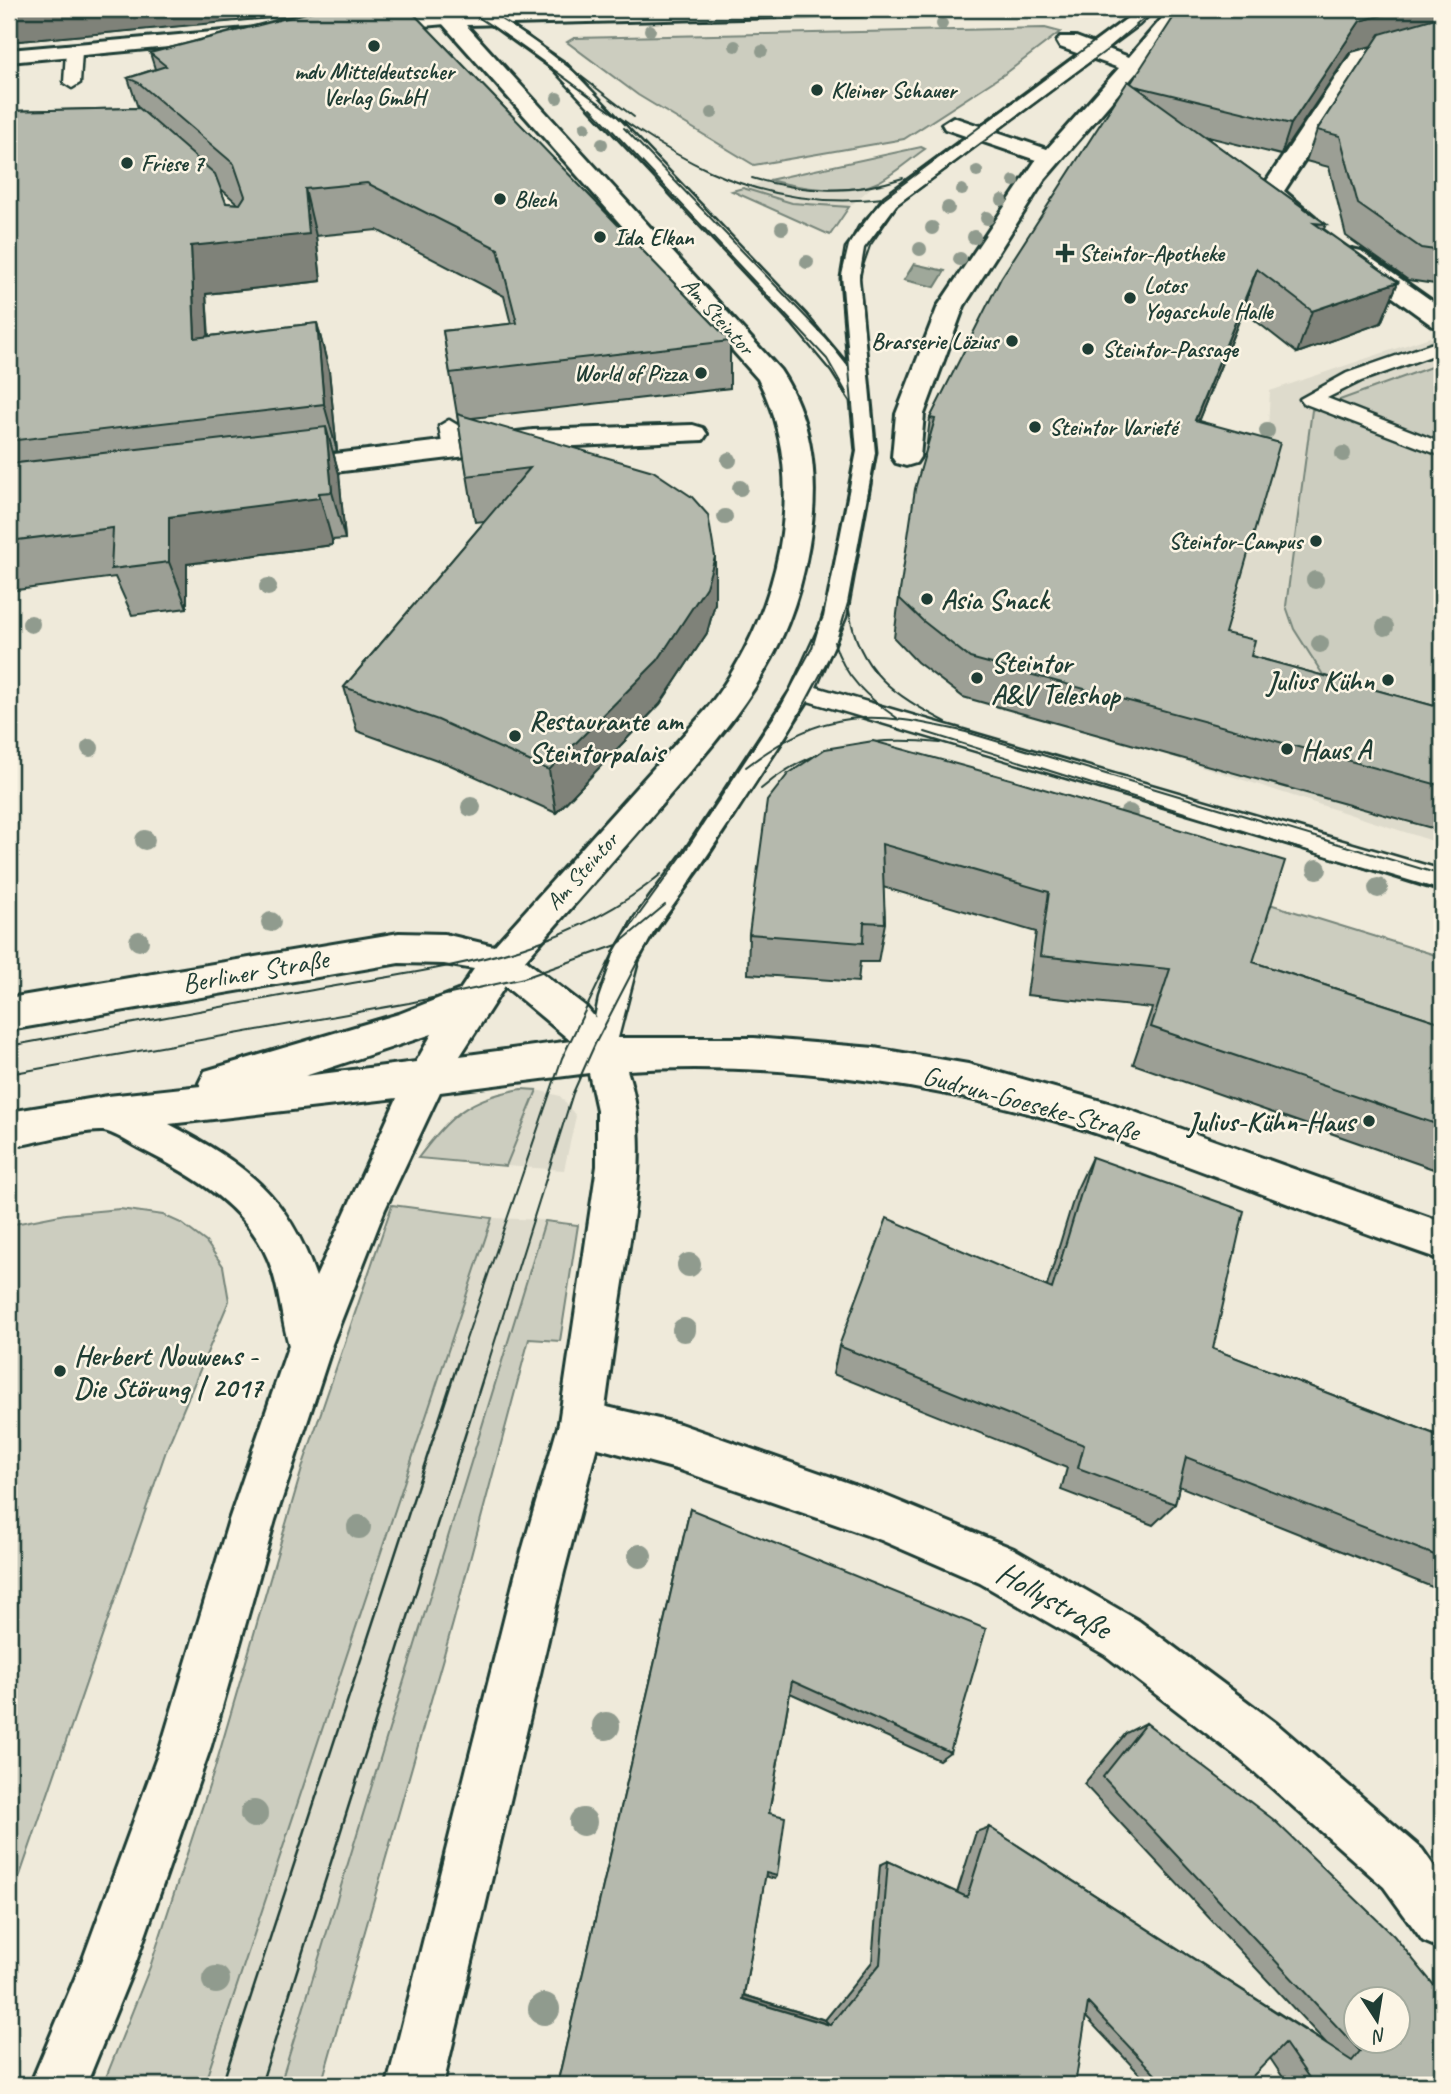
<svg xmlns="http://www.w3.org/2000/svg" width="1451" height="2094" font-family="Caveat,sans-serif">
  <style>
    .built { fill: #dedbcc }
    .green { fill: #cccdbf; stroke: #76857a; stroke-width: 2 }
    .water { fill: #9fa89a; stroke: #6c7d71; stroke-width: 2 }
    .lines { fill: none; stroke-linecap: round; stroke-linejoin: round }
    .lane-casing { stroke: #1f3d34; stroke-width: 5 }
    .street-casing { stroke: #1f3d34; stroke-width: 6 }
    .secondary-casing { stroke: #1f3d34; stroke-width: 6 }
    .primary-casing { stroke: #1f3d34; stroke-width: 6 }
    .lane { fill: #fcf5e5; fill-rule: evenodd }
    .street { fill: #fcf5e5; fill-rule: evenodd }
    .secondary { fill: #fcf5e5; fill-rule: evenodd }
    .primary { fill: #fcf5e5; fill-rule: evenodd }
    .tram-far1 { stroke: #1f3d34; stroke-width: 2 }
    .tram { stroke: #1f3d34; stroke-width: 2.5 }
    .tree { fill: #909b8e }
    .wall { fill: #9c9f95; stroke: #1f3d34; stroke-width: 2; fill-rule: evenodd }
    .shaded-wall { fill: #7f8279; stroke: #1f3d34; stroke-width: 2 }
    .building { fill: #b5b9ad; stroke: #1f3d34; stroke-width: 2; fill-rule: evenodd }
    .poi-dot { fill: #1f3d34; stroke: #fcf5e5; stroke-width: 2.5 }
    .labels { text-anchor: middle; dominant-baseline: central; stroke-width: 5; stroke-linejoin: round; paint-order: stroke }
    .far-poi-label { font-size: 23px; font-weight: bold; fill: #1f3d34; stroke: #fcf5e5; text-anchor: start }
    .far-street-label { font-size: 23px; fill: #1f3d34; stroke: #fcf5e5 }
    .poi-label { font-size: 28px; font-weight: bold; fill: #1f3d34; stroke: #fcf5e5; text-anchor: start }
    .street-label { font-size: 28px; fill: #1f3d34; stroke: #fcf5e5 }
    .near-street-label { font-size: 33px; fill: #1f3d34; stroke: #fcf5e5 }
  </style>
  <rect width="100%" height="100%" fill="#efeada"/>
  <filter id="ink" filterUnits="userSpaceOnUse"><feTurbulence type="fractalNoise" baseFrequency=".0143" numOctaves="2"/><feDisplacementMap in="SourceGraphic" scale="14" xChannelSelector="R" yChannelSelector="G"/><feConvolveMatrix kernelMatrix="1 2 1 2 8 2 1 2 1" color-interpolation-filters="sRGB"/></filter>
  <g filter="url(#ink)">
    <!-- built -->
    <path class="built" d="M769,180L812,188L875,184L849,207L792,203L743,188Z
      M1430,337L1442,347V844L1132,744L1265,484L1270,391Z
      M537,1090L560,1096L576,1116L564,1170L506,1166Z
      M492,1218L545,1220L280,2085H204Z"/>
    <!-- green -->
    <path class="green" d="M1045,28L1060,32L1009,71L904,139L754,165L638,95L567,42L574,38Z
      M921,147L925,149C909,160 893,175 876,183C850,196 796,187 769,180Z
      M743,188L792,203L849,207L830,235L732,191Z
      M1442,363V730L1325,678L1294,629L1286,606L1312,410Z
      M1263,902L1442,957V1070L1232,1001Z
      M521,1089L537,1090L506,1166L418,1158C451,1115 467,1099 521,1089Z
      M392,1205L492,1218L204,2085H103L150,1967L214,1771L304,1462Z
      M120,1209L163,1215L181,1223L206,1242L223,1266L229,1301L167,1448L9,1907V1225L65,1214Z
      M545,1221L578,1225L560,1341L529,1339L453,1623L321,2085H280Z"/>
    <!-- water -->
    <path class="water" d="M914,264L945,271L935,287L904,280Z"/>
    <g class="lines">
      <defs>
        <path id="lane" d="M1139,9H1155L1139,25L896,205L864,248L859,278L876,452L846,617L816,687L1442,870V890L808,701L701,867L653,933L638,961L612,1061L602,1065L592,1061L588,1053L599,998L615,952L635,917L683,853L791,689L824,617L856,452L851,401L832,371L792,323L553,69L482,18L490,13L495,15L565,63L806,315L848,365L841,278L846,248L884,197Z
          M74,46L82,51L80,83L72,88L64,83L66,51Z
          M1442,340V352L1361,381L1327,398L1442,443V456L1303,403L1300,399L1347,373Z
          M449,420L459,426L463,449L453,455L443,449L439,426Z"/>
        <path id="street" d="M1170,9H1191L1045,179L964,306L924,414L920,457L916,463L906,466L896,463L892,457L896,414L938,306L1036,160L945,129L942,124L953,117L1047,149L1119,68L1060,47L1057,42L1060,37H1076L1129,57Z
          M449,13L456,15L459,19L456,23L370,31L359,25L370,19Z
          M258,28L269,34L265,38L9,62V50Z
          M1442,28V41L1368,63L1284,191L1315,217L1318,222L1315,227C1291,233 1272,208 1260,191L1352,53Z
          M1352,249L1361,251L1442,308V328L1433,326L1343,261L1340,256L1343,251Z
          M693,425L703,428L707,434L703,440L533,448L285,478L275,475L271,469L275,463L285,460L533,430Z
          M581,1401L680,1424L883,1495L1014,1549L1139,1621L1277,1724L1422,1849L1442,1878V1949L1423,1941L1384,1887L1241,1760L1105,1655L980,1583L881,1540L680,1470L565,1439L559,1423L565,1407Z"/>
        <path id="secondary" d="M418,9H444L452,13L614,9H873L863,15L466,25L780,370C810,415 818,470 812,523C797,650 742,712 662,804C617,856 571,908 525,960L585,1006L613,1038H754L874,1048L968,1064L1112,1104L1442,1222V1260C1332,1223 1224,1177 1113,1139C962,1087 787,1060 627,1070C651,1140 633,1219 622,1289C615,1334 609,1378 603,1423L597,1439L581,1445L565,1439L559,1423L597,1166V1110L589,1073L440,1092L385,1209L325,1362L310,1368L295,1362C281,1330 282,1292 268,1259C244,1203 188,1173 137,1147C128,1142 113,1132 103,1131C78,1130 36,1143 9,1147V1112L108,1096L201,1086L199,1083L205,1071L399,1014L460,990L474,969L444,964L399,963L9,1030V998L399,933L444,934L494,946L706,710C777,620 813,485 758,379L442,23L421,13ZM505,986L571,1041L460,1056ZM432,1034L416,1062L305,1076ZM397,1098L316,1277C288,1195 244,1163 169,1124Z"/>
        <path id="primary" d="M310,1326L325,1332L332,1347L275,1520L211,1746L136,1962L86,2085H30L83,1959L161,1746L229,1520L288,1347L295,1332Z
          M581,1401L597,1407L603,1423L564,1572L443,2085H387L516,1572L559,1423L565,1407Z"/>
      </defs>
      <!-- lane casing -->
      <use href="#lane" class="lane-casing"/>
      <!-- street casing -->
      <use href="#street" class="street-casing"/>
      <!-- secondary casing -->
      <use href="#secondary" class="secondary-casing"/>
      <!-- primary casing -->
      <use href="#primary" class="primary-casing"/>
      <!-- lane -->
      <use href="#lane" class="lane"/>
      <!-- street -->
      <use href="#street" class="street"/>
      <!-- secondary -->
      <use href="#secondary" class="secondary"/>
      <!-- primary -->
      <use href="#primary" class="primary"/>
      <!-- tram-far1 -->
      <path class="tram-far1" d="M465,9C606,94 701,220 884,198
        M502,20L526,34L634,117
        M591,108L827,359L847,394
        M624,128L825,337L849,367
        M752,178C803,193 852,195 903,178
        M849,610C858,671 894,695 946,722
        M834,642C844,677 868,698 897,718
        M925,732L1442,893
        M746,767C826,706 873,711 966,732L1442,875
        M761,789C813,744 873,736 940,743
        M9,1046C110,1027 211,1008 313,990C437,967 560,959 661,874
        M9,1074L409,1003L524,978L617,945L665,905
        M459,1360L562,1058L617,945L683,854L781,705L812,648L828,594L856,451L841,275L848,245L858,226L884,198L1138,9
        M489,1360L573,1093L595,1044L639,959L786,739L835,647L848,603L876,453L860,275L870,246L898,205L1107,50L1155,9"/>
      <!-- tram -->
      <path class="tram" d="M222,2085L459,1359
        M261,2085L489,1359"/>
    </g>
    <!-- trees -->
    <g class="tree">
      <circle cx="942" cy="24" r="6"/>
      <circle cx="650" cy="30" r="6"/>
      <circle cx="735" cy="46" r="6"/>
      <circle cx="762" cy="51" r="6"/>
      <circle cx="557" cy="98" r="6"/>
      <circle cx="712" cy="113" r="6"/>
      <circle cx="585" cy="127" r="6"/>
      <circle cx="602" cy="144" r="6"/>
      <circle cx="977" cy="171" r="6"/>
      <circle cx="1014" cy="181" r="6"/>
      <circle cx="962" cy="190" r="6"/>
      <circle cx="1002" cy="200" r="6"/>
      <circle cx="948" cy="208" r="7"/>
      <circle cx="987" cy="218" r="7"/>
      <circle cx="782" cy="228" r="7"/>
      <circle cx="932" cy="228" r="7"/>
      <circle cx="974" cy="237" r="7"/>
      <circle cx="920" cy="249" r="7"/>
      <circle cx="960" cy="259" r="7"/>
      <circle cx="807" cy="262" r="7"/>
      <circle cx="1267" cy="431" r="8"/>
      <circle cx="1343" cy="454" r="8"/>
      <circle cx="729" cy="460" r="8"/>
      <circle cx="740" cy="488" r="8"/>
      <circle cx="725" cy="517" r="8"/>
      <circle cx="1315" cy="580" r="9"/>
      <circle cx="268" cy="587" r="9"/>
      <circle cx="31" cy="624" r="9"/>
      <circle cx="1385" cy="627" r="9"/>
      <circle cx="1320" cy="644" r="9"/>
      <circle cx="90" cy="748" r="9"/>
      <circle cx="471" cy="807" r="10"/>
      <circle cx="1129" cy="814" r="10"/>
      <circle cx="145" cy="840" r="10"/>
      <circle cx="1317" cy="869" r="10"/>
      <circle cx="1378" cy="888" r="10"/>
      <circle cx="271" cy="922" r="10"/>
      <circle cx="139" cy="941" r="10"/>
      <circle cx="689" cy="1265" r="12"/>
      <circle cx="684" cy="1330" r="12"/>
      <circle cx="359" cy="1527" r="12"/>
      <circle cx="640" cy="1556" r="12"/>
      <circle cx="606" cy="1726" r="14"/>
      <circle cx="254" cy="1814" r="14"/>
      <circle cx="583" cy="1822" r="14"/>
      <circle cx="216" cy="1980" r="14"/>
      <circle cx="544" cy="2009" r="16"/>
    </g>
    <!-- wall -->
    <path class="wall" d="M9,9H409L730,341V388L473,418L715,557V603L707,633L660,704L556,813L448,764L357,731L344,687L485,521L475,522L443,331L511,324L504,296L377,230L316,236L321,281L206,294L209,336L317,323L329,371L337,451L333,452L339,474L345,539L332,540V545L187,564V608L132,615L115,577L9,591V111L138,108L128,78L155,69L150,53L295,15L9,42ZM220,188L238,204L226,203Z
      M1442,9V285L1408,280L1346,236L1329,167L1306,161L1317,130L1373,45L1350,52L1281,155L1204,136L1326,224L1324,229L1398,282L1381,323L1297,353L1243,311L1198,421L1225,633L1251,656L1442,708V831L963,697L917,662L894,638L899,598L926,451L930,418L1131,83Z
      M788,774L1253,962L1442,1023V1172L1133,1064L1152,1008L1027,995L1036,932L883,887L885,923L878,962H860L858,982L748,974L749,934Z
      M1092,1157L1213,1349L1442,1437V1591L1179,1486L1175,1504L1153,1525L1061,1490L1067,1468L833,1374L839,1346L1047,1286L1076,1191Z
      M690,1509L950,1752L939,1760L790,1693L769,1813L777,1876L775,1879L765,1876L744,1995L825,2020L872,1962L880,1865L888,1861L957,1893L976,1832L989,1827L1327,2044L1084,1784L1126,1733L1146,1723L1442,2085H1288L1270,2058L1244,2085H1150L1086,2017L557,2085Z"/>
    <!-- shaded-wall -->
    <path class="shaded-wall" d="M9,9H358V10L9,42Z
      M1405,9H1442V26L1350,52L1281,155L1291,124L1360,21Z
      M305,189L316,236L321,281L206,294L211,385L195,338L191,246Z
      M1257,269L1243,311L1182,461L1195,420Z
      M1398,282L1381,323L1297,353L1312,311Z
      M317,323L329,371L337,451L324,404Z
      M326,427L339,474L345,539L332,492Z
      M319,493L332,540V545L187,564V608L169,562V517Z
      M715,557V603L707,633L660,704L556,813L549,770Z
      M743,1995L825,2020L830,2025L743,1999Z"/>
    <!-- building -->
    <path class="building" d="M322,9H409L730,341L450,373L443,331L517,323L498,249L367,183L305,189L309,234L191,246L195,338L317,323L324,404L9,441V111L139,108L215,174L226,203L240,204L245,196L234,164L139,83L128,78L166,66L150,53Z
      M1179,9H1405L1360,21L1291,124L1135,86L1131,83Z
      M1442,16V251L1421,248L1358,204L1340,136L1317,130L1380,34Z
      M1128,81L1326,224L1314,223L1398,282L1312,311L1257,269L1195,420L1280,443L1225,633L1255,640L1251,656L1442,708V786L970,658L923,621L899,598L915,489L935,419L930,418L1001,278Z
      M457,414L653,471L692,497L708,515L715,557L706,587L658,660L549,770L438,720L344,687L530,468L467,476Z
      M326,427L332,492L319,493V498L169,517V562L111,569L113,528L9,541V464Z
      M873,741L1014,780L1285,861L1253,962L1442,1023V1126L1151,1027L1170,969L1040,956L1049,892L882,844L885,923L864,922L863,943L749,934L767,801L788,774L825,749Z
      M1092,1157L1244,1211L1213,1349L1442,1437V1558L1186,1457L1175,1504L1078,1468L1084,1445L839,1346L887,1218L1052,1289Z
      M690,1509L986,1629L950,1752L792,1681L769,1813L785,1817L777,1876L766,1873L743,1999L830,2025L880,1964L888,1861L967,1897L989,1827L1352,2061L1360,2051L1103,1777L1146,1723L1274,1820L1394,1936L1442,1995V2085H1314L1285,2043L1244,2085H1165L1088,2003L1075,2085H557ZM1356,1999H1398V2041H1356Z"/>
  </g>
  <!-- markers -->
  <g class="poi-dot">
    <circle cx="374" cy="46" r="7"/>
    <circle cx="817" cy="90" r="7"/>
    <circle cx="127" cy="163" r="7"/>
    <circle cx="500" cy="199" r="7"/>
    <circle cx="600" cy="237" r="7"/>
    <path d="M1061.5 242.5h7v7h7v7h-7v7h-7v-7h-7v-7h7z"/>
    <circle cx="1130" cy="298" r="7"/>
    <circle cx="1012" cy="341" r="7"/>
    <circle cx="1088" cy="349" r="7"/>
    <circle cx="701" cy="373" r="7"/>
    <circle cx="1035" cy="427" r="7"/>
    <circle cx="1316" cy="541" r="7"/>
    <circle cx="927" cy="599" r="7"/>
    <circle cx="977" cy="678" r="7"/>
    <circle cx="1388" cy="680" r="7"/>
    <circle cx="515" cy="736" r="7"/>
    <circle cx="1287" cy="749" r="7"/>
    <circle cx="1369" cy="1121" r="7"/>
    <circle cx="60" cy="1371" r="7"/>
  </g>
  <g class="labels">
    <!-- far-poi labels -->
    <g class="far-poi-label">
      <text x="374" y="71" text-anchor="middle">mdv Mitteldeutscher<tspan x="374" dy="26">Verlag GmbH</tspan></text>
      <text x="831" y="90">Kleiner Schauer</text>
      <text x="141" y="163">Friese 7</text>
      <text x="514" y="199">Blech</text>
      <text x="614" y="237">Ida Elkan</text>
      <text x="1079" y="253">Steintor-Apotheke</text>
      <text x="1144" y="285">Lotos<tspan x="1144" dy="26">Yogaschule Halle</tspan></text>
      <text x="998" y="341" text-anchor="end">Brasserie Lözius</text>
      <text x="1102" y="349">Steintor-Passage</text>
      <text x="687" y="373" text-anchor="end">World of Pizza</text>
      <text x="1049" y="427">Steintor Varieté</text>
      <text x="1302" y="541" text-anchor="end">Steintor-Campus</text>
    </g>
    <!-- far-street labels -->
    <g class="far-street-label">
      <text transform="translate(718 316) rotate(48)">Am Steintor</text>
      <text transform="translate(582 871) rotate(-48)">Am Steintor</text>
    </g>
    <!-- poi labels -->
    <g class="poi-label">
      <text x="941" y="599">Asia Snack</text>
      <text x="991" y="662">Steintor<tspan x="991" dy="32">A&amp;V Teleshop</tspan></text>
      <text x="1374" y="680" text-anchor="end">Julius Kühn</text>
      <text x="529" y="720">Restaurante am<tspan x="529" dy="32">Steintorpalais</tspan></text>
      <text x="1301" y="749">Haus A</text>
      <text x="1355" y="1121" text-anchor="end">Julius-Kühn-Haus</text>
      <text x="74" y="1355">Herbert Nouwens -<tspan x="74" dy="32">Die Störung | 2017</tspan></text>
    </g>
    <!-- street labels -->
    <g class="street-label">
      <text transform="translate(255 971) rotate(-10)">Berliner Straße</text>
      <text transform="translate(1031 1103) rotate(15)">Gudrun-Goeseke-Straße</text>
    </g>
    <!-- near-street labels -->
    <g class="near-street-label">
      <text transform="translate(1054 1600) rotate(29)">Hollystraße</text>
    </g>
  </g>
  <!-- margin -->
  <rect width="1451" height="2094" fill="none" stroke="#fcf5e5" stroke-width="35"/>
  <rect x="18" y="18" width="1416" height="2059" fill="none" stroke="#1f3d34" stroke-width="2.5" filter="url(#ink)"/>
  <!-- north arrow -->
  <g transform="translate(1377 2020) rotate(168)"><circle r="33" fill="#fcf5e5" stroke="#a4ab9e" stroke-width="2"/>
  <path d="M0-5L12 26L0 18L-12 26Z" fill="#1f3d34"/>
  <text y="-10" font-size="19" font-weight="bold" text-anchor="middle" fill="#1f3d34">N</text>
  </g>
</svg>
